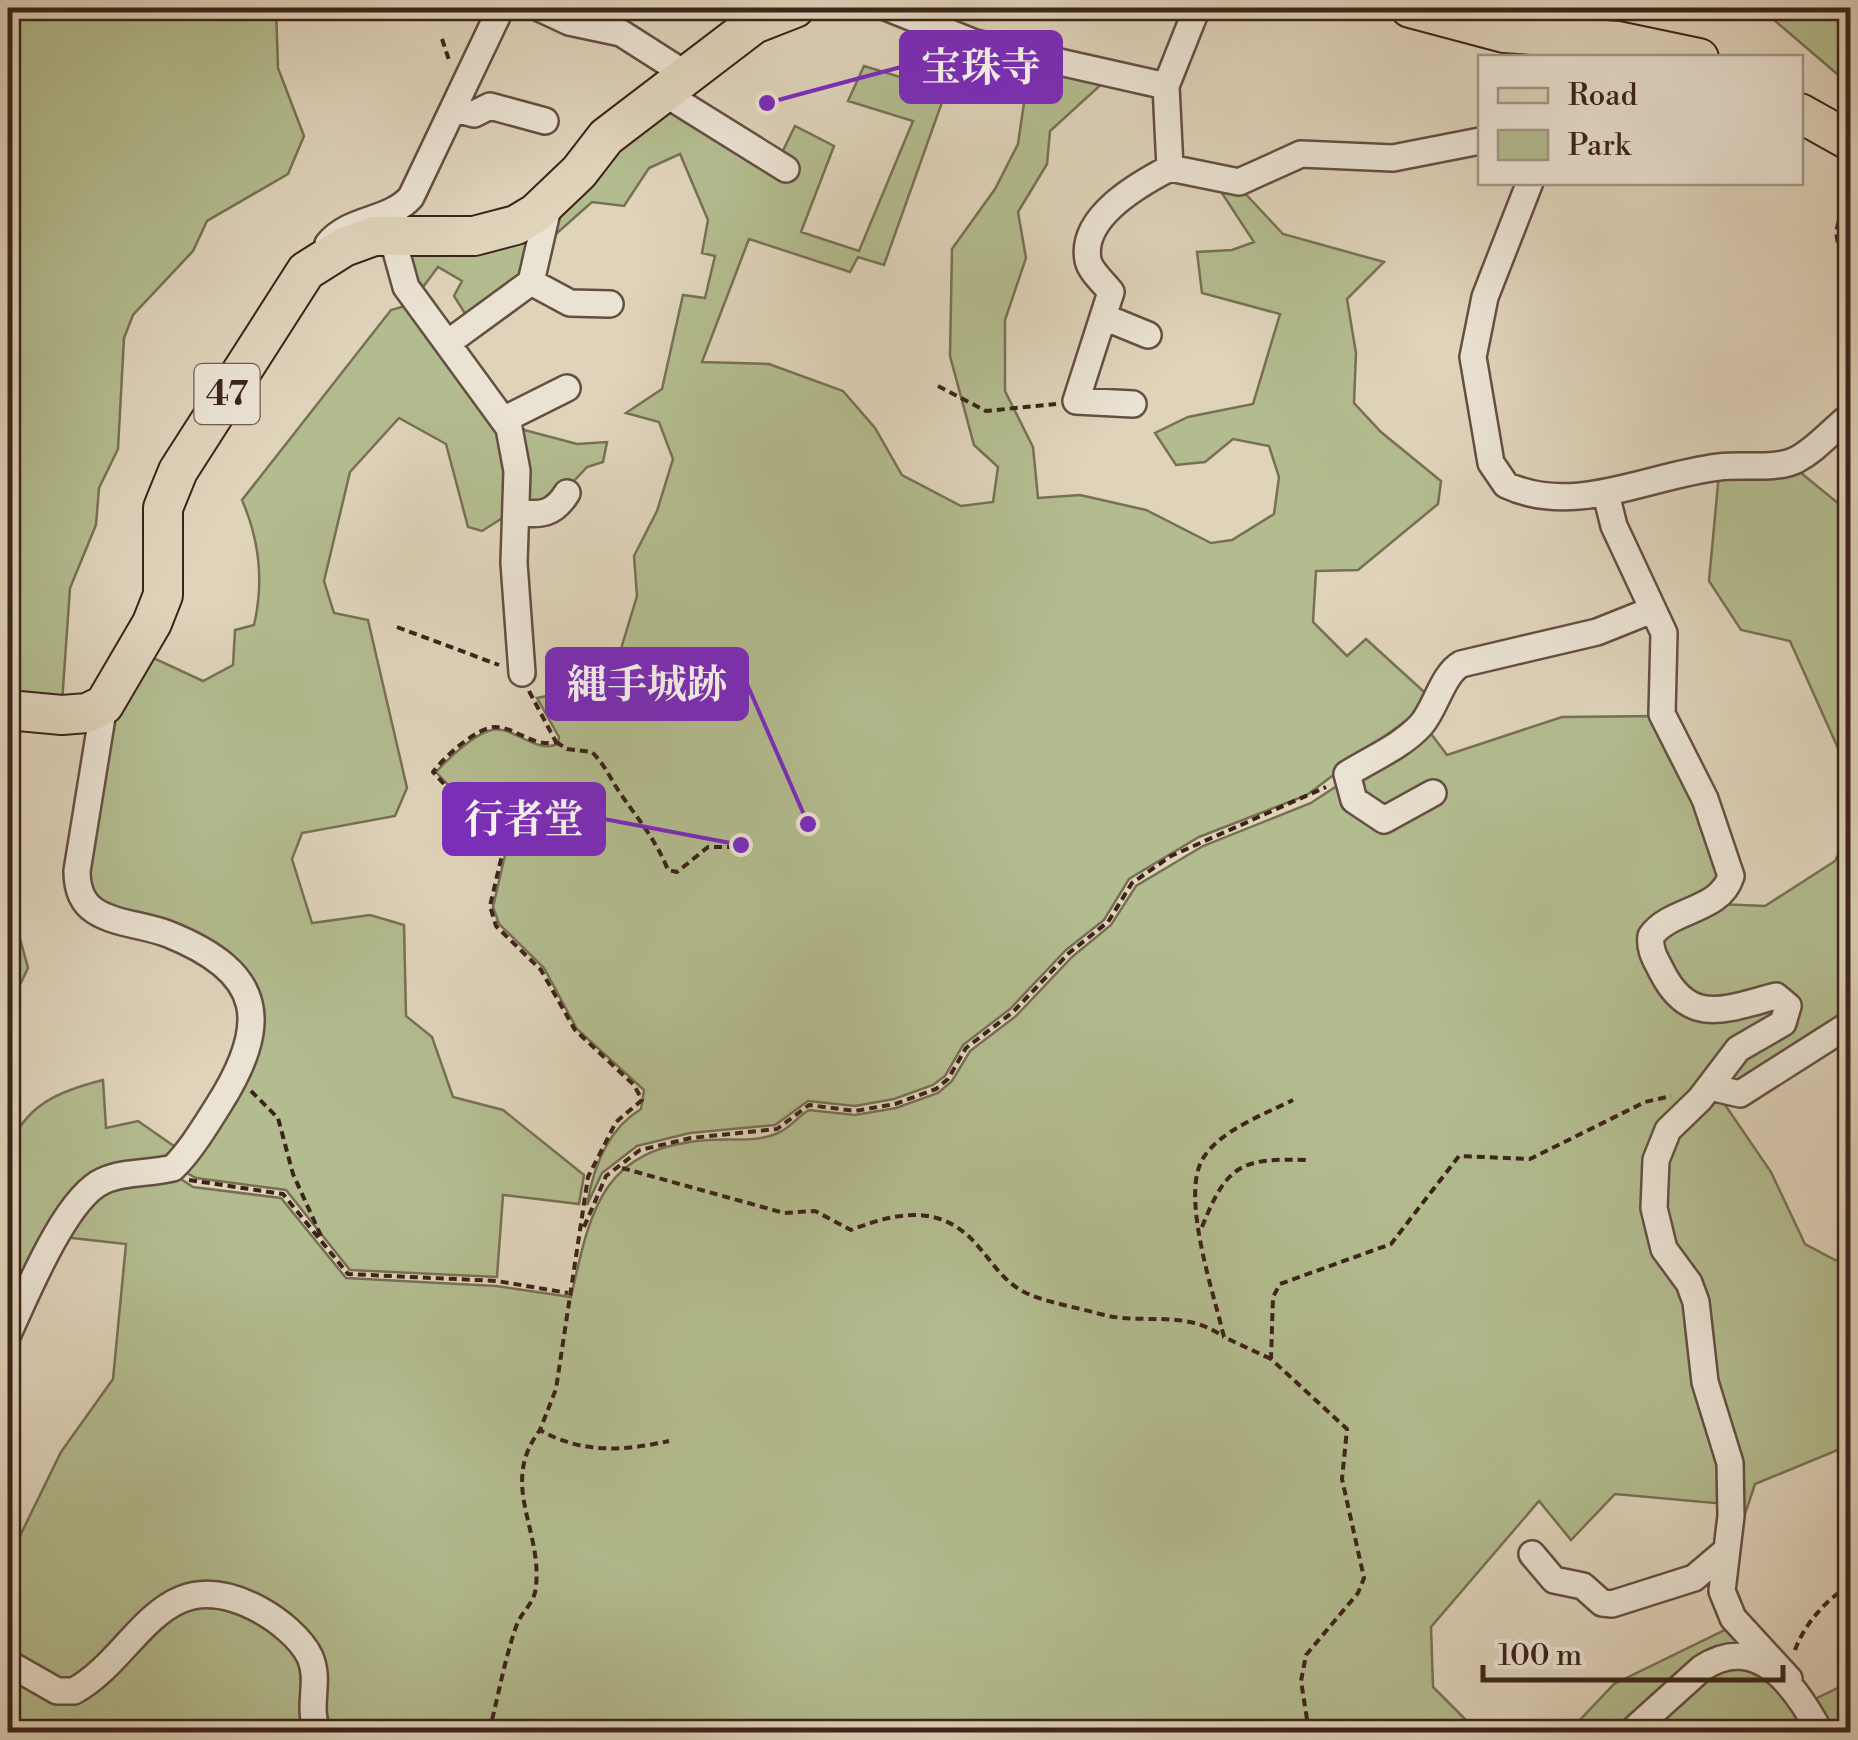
<svg xmlns="http://www.w3.org/2000/svg" width="1858" height="1740" font-family="'Libre Bodoni','Noto Serif JP',serif">
  <style>
    .green { fill: #b3bc8f; stroke: #787054; stroke-width: 2.5 }
    .lines { fill: none; stroke-linecap: round; stroke-linejoin: round }
    .minor-casing { stroke: #654f42; stroke-width: 30 }
    .primary-casing { stroke: #3c231a; stroke-width: 42 }
    .path { stroke: #3c231a; stroke-width: 4; stroke-dasharray: 8 5; stroke-linecap: butt }
    .minor { stroke: #eae2d2; stroke-width: 25 }
    .primary { stroke: #dfd3ba; stroke-width: 38 }
    .labels { text-anchor: middle; dominant-baseline: central; stroke-width: 9; stroke-linejoin: round; paint-order: stroke }
    .shield { fill: #eae2d2; stroke: #705c51; stroke-width: 2.5 }
    .shield-label { font-size: 35px; font-weight: bold; fill: #3c231a }
    .leader { fill: none; stroke: #7b2cbf; stroke-width: 4 }
    .callout-dot { fill: #7b2cbf; stroke: #eae2d2; stroke-width: 4 }
    .callout { fill: #7b2cbf; stroke: #7b2cbf; stroke-width: 4 }
    .callout-label { font-size: 40px; text-anchor: middle; font-weight: bold; fill: #fff }
  </style>
  <rect width="100%" height="100%" fill="#dfd3ba"/>
  <filter id="stains"><feTurbulence type="fractalNoise" baseFrequency=".002" numOctaves="4"/><feColorMatrix values="0 0 0 0 .2 0 0 0 0 .09 0 0 0 0 .02 0 0 0 .5 -.17"/></filter>
  <radialGradient id="worn" r=".72"><stop offset=".6" stop-color="#630" stop-opacity="0"/><stop offset="1" stop-color="#630" stop-opacity=".3"/></radialGradient>
  <!-- green -->
  <path class="green" d="M8,8H276L278,68L304,136L288,174L207,221L193,251L133,315L124,338L118,449L99,488L96,525L70,588L62,703L8,698Z
    M1760,8H1850V85Z
    M864,66L946,91L884,265L858,257L850,272L749,239L702,362L769,364L843,391L875,428L902,475L961,506L993,502L998,467L974,445L950,356L952,249L995,189L1018,144L1025,96L1049,68L1105,81L1050,131L1047,164L1018,212L1026,258L1005,320V391L1033,447L1038,498L1080,495L1146,510L1211,543L1232,540L1274,514L1279,477L1269,446L1233,439L1205,462L1176,465L1155,433L1188,417L1253,404L1280,314L1202,293L1197,252L1232,250L1254,242L1218,187L1240,188L1283,234L1384,262L1347,299L1356,353L1354,403L1381,432L1441,481L1438,504L1358,570L1316,571L1313,622L1347,656L1366,639L1433,700L1307,795L1199,837L1129,879L1104,920L1066,950L1010,1009L963,1045L945,1076L933,1085L894,1099L855,1106L808,1101L775,1125L690,1133L637,1146L602,1173L587,1205C593,1168 608,1129 641,1109L644,1090L577,1029L544,968L499,924L493,907L505,855L500,840L436,772C448,759 471,737 488,731C511,722 534,755 558,744L559,737L537,698L593,687L620,652L637,596L634,556L657,511L673,459L659,422L626,413L662,389L683,295L705,298L715,256L702,253L708,220L680,154L649,168L624,206L592,202L548,241L553,211L662,104L774,169L795,126L834,146L801,232L859,251L913,121L848,101Z
    M541,223L532,268L471,323L454,296L462,281L438,267L417,295L407,245Z
    M412,304L501,422L512,512L482,531L468,527L446,444L399,418L350,472L324,581L334,613L368,620L407,788L395,816L302,833L292,859L312,923L370,915L404,925L406,1016L432,1037L453,1097L503,1110L584,1175L579,1204L503,1195L497,1277L350,1270L286,1190L196,1178L180,1169L243,1077L250,990L102,909L84,887L112,716L147,655L203,681L233,665L235,630L254,625C264,582 259,539 242,500L391,310Z
    M513,427L577,444L607,442L603,462L587,467L561,495L521,506Z
    M1795,468L1850,513V775L1790,641L1741,630L1709,581L1719,473Z
    M1657,716L1679,759L1723,883L1657,920L1670,1001L1782,1007L1653,1149L1724,1464L1725,1504L1615,1494L1571,1540L1539,1501L1431,1627L1433,1687L1478,1732H325L313,1650L200,1590L67,1686L8,1656V1545L15,1546L61,1452L113,1379L126,1244L63,1237L104,1187L173,1174L193,1187L281,1198L346,1278L496,1286L571,1297C591,1207 602,1148 708,1140C731,1138 756,1143 778,1133C790,1128 798,1116 809,1110L855,1115L896,1108L938,1093L952,1081L970,1051L1016,1016L1072,957L1111,925L1136,886L1203,846L1311,803L1426,727L1447,755L1562,717Z
    M1850,831V1015L1738,1086L1722,1078L1796,1005L1713,1002L1681,992L1658,939L1718,904L1765,906L1835,861Z
    M8,895L28,968L8,1010Z
    M103,1080L106,1128L138,1121L181,1151L169,1162L116,1170L8,1321V1151C24,1105 59,1091 103,1080Z
    M1721,1099L1771,1172L1805,1244L1835,1260L1850,1259V1445L1755,1484L1733,1550L1738,1478L1665,1238L1664,1152L1709,1102Z
    M200,1602L246,1609L298,1650L311,1732H8V1671L55,1697L151,1624Z
    M1731,1627L1758,1652L1740,1649L1622,1732H1561L1577,1723L1614,1684Z
    M1738,1664L1782,1687L1809,1732H1641L1706,1675Z
    M1850,1682V1732H1831L1815,1699Z"/>
  <g class="lines">
    <defs>
      <path id="minor" d="M539,8L569,22L621,33L690,77
        M888,8L975,43L1166,86
        M1197,8L1166,86L1170,168L1239,182L1301,154L1393,158L1480,141
        M664,93L786,169
        M455,109L474,114L490,106L545,121
        M1530,182L1485,297L1473,357L1491,463L1506,485C1575,517 1649,475 1719,467C1742,464 1776,470 1796,460C1817,449 1832,430 1850,416
        M391,233L406,287L509,428L517,471L514,563L522,673
        M328,244C350,217 389,222 411,197L501,8
        M531,282L570,303L610,304
        M1104,317L1148,335
        M449,342L531,282L550,199
        M1133,404L1076,401L1111,292C1104,283 1090,271 1088,260C1080,217 1139,184 1170,168
        M505,419L567,388
        M1606,494L1614,526L1664,633L1662,714L1705,799L1731,876C1720,912 1671,908 1651,936C1649,950 1656,960 1662,972C1690,1027 1726,1009 1776,996L1788,1006L1783,1023L1738,1049L1700,1099L1668,1130L1656,1160L1654,1208L1664,1249L1689,1283L1696,1302L1705,1382L1730,1463L1731,1516L1722,1591L1733,1618L1789,1679
        M517,512C541,516 554,514 567,493
        M1433,793L1384,820L1354,800L1347,774C1371,759 1402,746 1421,725C1436,708 1442,675 1461,664L1597,632L1652,610
        M1710,1087L1740,1094L1850,1024
        M8,1334C26,1296 65,1198 103,1181C124,1171 150,1174 173,1168C191,1150 204,1128 218,1106C270,1024 266,973 168,934C145,925 115,924 95,911C81,902 77,887 77,871L104,705
        M1532,1554L1554,1580L1583,1586L1602,1603L1612,1604L1694,1578L1727,1550
        M8,1663L57,1691H74C139,1655 161,1556 260,1610C278,1620 301,1638 310,1657C321,1682 306,1708 318,1732
        M1631,1732L1702,1668C1759,1631 1797,1689 1820,1732"/>
      <path id="primary" d="M1410,8L1504,33L1618,41L1699,58
        M1800,113L1850,141
        M8,710L62,715L87,713L104,705L152,623L163,595V508L178,471L306,271L344,247L374,236H474L516,225L536,213L579,172L606,137L754,24L795,8"/>
    </defs>
    <!-- minor casing -->
    <use href="#minor" class="minor-casing"/>
    <!-- primary casing -->
    <use href="#primary" class="primary-casing"/>
    <!-- path -->
    <path class="path" d="M442,39L450,63
      M1850,171L1836,233L1839,248L1850,253
      M938,386L986,411L1056,404
      M397,627L499,665
      M529,691L556,742C534,748 517,728 496,727C478,726 443,758 433,772L497,842L502,855L490,906L496,926L541,970L575,1030L634,1085L642,1100L616,1122L588,1177L556,1389L540,1430C582,1454 624,1451 669,1441
      M556,742L567,749L592,752C605,765 610,778 620,793C638,819 656,840 668,870L677,872L708,847H735
      M251,1091L278,1118L293,1174L321,1236
      M622,1168L784,1213L815,1211L851,1230C890,1215 931,1204 966,1234C987,1252 999,1280 1026,1293C1048,1303 1076,1307 1100,1314C1144,1326 1183,1308 1224,1337
      M189,1180L283,1194L348,1274L497,1281L568,1293
      M584,1227L606,1176L640,1150L691,1138L777,1129L809,1105L855,1111L895,1104L936,1089L948,1079L966,1048L1013,1012L1069,953L1108,922L1132,883L1171,856L1326,787
      M1202,1227C1227,1164 1241,1158 1307,1160
      M1271,1359L1224,1337C1214,1294 1181,1199 1202,1160C1218,1131 1265,1114 1293,1100
      M1795,1650C1805,1623 1826,1600 1850,1585
      M489,1732C498,1698 504,1661 516,1627C521,1611 535,1604 536,1586C542,1528 499,1484 540,1430
      M1309,1732L1301,1681L1306,1655L1358,1593L1364,1578L1342,1479L1347,1429L1271,1359L1273,1297L1280,1284L1391,1244L1459,1156L1530,1159L1645,1102L1671,1096"/>
    <!-- minor -->
    <use href="#minor" class="minor"/>
    <!-- primary -->
    <use href="#primary" class="primary"/>
  </g>
  <g class="labels">
    <!-- shield labels -->
    <rect class="shield" x="194.5" y="364" width="65" height="60" rx="8"/>
    <g class="shield-label">
      <text x="227" y="394">47</text>
    </g>
  </g>
  <!-- callouts -->
  <path class="leader" d="M767 103L901 67M808 824L747 684M741 845L604 819"/>
  <g class="callout-dot">
    <circle cx="767" cy="103" r="10"/>
    <circle cx="808" cy="824" r="10"/>
    <circle cx="741" cy="845" r="10"/>
  </g>
  <g class="callout">
    <rect x="901" y="32" width="160" height="70" rx="10"/>
    <rect x="547" y="649" width="200" height="70" rx="10"/>
    <rect x="444" y="784" width="160" height="70" rx="10"/>
  </g>
  <g class="callout-label">
    <text x="981" y="81">宝珠寺</text>
    <text x="647" y="698">縄手城跡</text>
    <text x="524" y="833">行者堂</text>
  </g>
  <!-- margin -->
  <rect width="1858" height="1740" fill="none" stroke="#dfd3ba" stroke-width="40"/>
  <rect x="10" y="10" width="1838" height="1720" fill="none" stroke="#3c231a" stroke-width="5"/>
  <rect x="20" y="20" width="1818" height="1700" fill="none" stroke="#3c231a" stroke-width="2.5"/>
  <!-- legend -->
  <rect x="1478" y="55" width="325" height="130" fill="#eae2d2" stroke="#a49688" stroke-width="2.5"/>
  <rect x="1498" y="88" width="50" height="15" fill="#dfd3ba" stroke="#a49688" stroke-width="2.5"/>
  <text x="1568" y="105" font-size="30" fill="#3c231a">Road</text>
  <rect x="1498" y="130" width="50" height="30" fill="#b3bc8f" stroke="#a49688" stroke-width="2.5"/>
  <text x="1568" y="155" font-size="30" fill="#3c231a">Park</text>
  <!-- scale -->
  <path d="M1483 1665v15h300v-15" fill="none" stroke="#3c231a" stroke-width="5"/>
  <text x="1498" y="1665" font-size="30" fill="#3c231a" stroke="#eae2d2" stroke-width="8" paint-order="stroke">100 m</text>
  <rect width="100%" height="100%" filter="url(#stains)"/>
  <rect width="100%" height="100%" fill="url(#worn)"/>
</svg>
